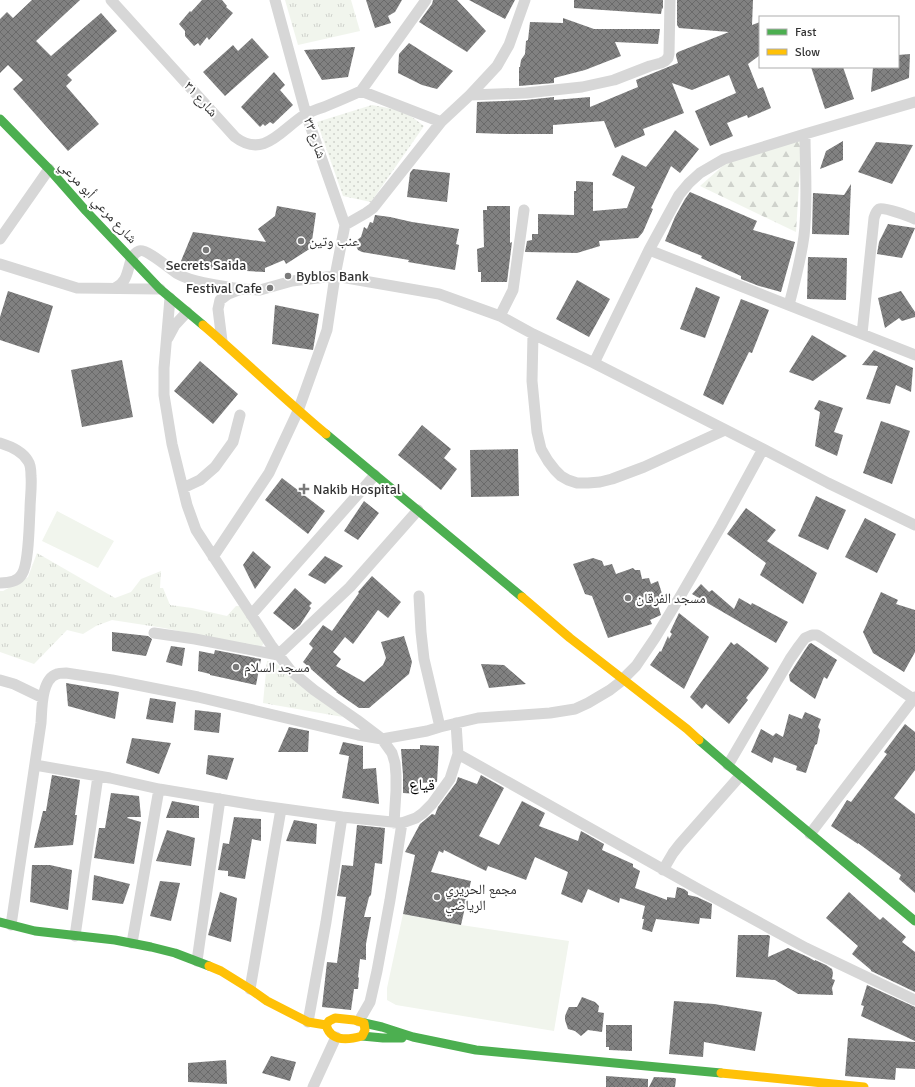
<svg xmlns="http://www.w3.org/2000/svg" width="915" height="1087" font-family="Signika,'Noto Naskh Arabic',sans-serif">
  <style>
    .grass { fill: url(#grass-tufts) }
    .forest { fill: url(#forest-firs) }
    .park { fill: url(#park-dots) }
    .garden { fill: #f1f5ed }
    .building { fill: url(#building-cross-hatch) }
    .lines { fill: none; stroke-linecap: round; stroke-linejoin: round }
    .street { stroke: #d7d7d7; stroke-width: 11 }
    .fast { stroke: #4caf50; stroke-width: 9 }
    .slow { stroke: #ffc107; stroke-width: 9 }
    .poi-dot { fill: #7a7a7a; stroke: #fff; stroke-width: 1.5 }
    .labels { text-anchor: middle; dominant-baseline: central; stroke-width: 4; stroke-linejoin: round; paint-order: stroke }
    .street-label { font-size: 14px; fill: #333; stroke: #fff }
    .poi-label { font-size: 14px; fill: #333; stroke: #fff; text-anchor: start }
    .quarter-label { font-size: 16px; fill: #000; stroke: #fff }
  </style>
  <defs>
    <pattern id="grass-tufts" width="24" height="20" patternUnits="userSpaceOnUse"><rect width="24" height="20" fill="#f1f5ed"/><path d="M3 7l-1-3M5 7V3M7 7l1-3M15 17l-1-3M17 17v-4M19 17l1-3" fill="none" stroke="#cfd2cc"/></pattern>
    <pattern id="forest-firs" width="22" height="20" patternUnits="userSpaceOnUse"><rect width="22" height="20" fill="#f1f5ed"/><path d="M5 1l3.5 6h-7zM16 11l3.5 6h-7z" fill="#cfd2cc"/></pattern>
    <pattern id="park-dots" width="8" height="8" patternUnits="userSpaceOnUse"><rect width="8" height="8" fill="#f1f5ed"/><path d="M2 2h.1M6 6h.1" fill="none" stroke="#cfd2cc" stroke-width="1.8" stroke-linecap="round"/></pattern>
    <pattern id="building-cross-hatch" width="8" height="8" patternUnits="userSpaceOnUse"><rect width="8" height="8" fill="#818181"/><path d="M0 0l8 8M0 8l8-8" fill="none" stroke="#6a6a6a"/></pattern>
  </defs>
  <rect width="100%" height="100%" fill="#fff"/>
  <!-- grass -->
  <path class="grass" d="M285,0H351L360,31L298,45Z
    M37,553L115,598L131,592L141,579L161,571L160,588H163L170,605L192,608L227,616L236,606H241L264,643L262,646L259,648L164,628L112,620L96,626L83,634L67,630L34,664L0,652V591H3L28,577Z
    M267,661H273L343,717L263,703Z"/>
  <!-- forest -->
  <path class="forest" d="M802,137L796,232L700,186L725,164Z"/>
  <!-- park -->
  <path class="park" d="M372,105L404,111L424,126L371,202L343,196L317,122Z"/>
  <!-- garden -->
  <path class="garden" d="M57,511L114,541L98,568L42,541Z
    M403,914L461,925L569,941L554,1031L396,1005L387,1000V988Z"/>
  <!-- building -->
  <path class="building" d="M32,0H80L36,41L51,56L101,13L117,31L67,75L72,80L66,86L99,124L68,151L13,89L23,80L8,65L0,73V19L7,12L13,18Z
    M202,0H222L227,6L226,7L233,13L209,40L207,37L200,46L198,43L194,46L185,36V31L179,24L190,11L191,12Z
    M366,0H402L395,12L388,16L391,23L375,28Z
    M433,0H457L486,31L467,52L419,22L432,4Z
    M469,0H515L505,19Z
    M574,0H663V9L662,8L661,14L574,8Z
    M677,0H753L752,25L760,22V55L748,64L758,89L763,87L771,108L748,118L747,115L727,123L733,136L710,146L695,111L736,93L729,75L692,90L672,83L684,113L643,129L645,135L615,148L604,121L553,125V134H505L476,133L477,102L526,100L554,97V100L590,97V107L638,87L636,80L678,63L676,56V54L678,52L729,32L679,28L677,25Z
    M563,18L594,29H660L658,44L615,42L621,56L585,70L554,78V83L519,86V67H520L521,60L525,54L526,41L528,40L530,22L563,23Z
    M252,38L269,57L225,96L203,72L233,45L238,51Z
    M409,43L453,71L437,89L422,85L398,73L399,54Z
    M355,47L348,77L322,80L304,50Z
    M910,54L909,78L871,92L873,67H898V55Z
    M811,67H843L854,99L825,109Z
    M274,72L285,85L280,90L293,105L273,124L270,122L265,126L263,124L260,127L241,107Z
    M675,130L699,149L680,173L671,166L651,208L653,209L643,232L638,238L599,241L600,246L577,253L525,252L527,241L532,240V234H538V214L574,215V191H576V181L593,182V211L627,208L635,187L612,175L622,155L646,167Z
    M843,141V160L820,169L826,151Z
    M876,142L913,145L892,184L858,172Z
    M413,169L450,173L447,202L407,197L410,173Z
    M851,184L849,235L812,234L813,193L844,195Z
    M690,192L757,221L753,230L795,242L781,292L759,286L741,279V276L701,258L702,256L665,241L675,217L685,199Z
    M277,206L316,213L311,248L286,264L284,260L265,268V272L191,268L181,261L193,232L266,242L258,229L275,216Z
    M487,206H510V243L512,242L507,282H481V272H478L477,249L484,247L483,210H487Z
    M375,215L390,217L412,222L459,229L456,244L459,245L455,270L408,262L409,260L362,252L358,250L356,246V241L361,237L364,227L367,229L370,222L373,223Z
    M888,224L915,228L902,258L877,254L879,242Z
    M808,257L847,258L846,300L807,299Z
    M577,280L610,299L589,337L556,319Z
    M696,287L720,297L705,338L680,329Z
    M8,291L53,306L39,353L0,340V317Z
    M901,291L915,312V317L902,321L899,318L885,328L878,298Z
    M741,299L769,310L752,353L749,352L723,405L703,395Z
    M275,305L319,314L313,350L272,344Z
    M812,335L847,356L813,381L789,372Z
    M874,350L913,368L911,392L896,385L890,404L866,399L878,366L862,365Z
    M122,360L133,417L82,427L71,370Z
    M200,361L238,394L213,424L174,391Z
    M819,400L843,408L834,432L843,435L837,456L815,446L820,412L814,409Z
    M881,421L910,431L892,484L863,473Z
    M422,425L451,449L444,458L457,469L441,490L398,455Z
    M518,449L519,496L471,497L470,450Z
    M282,478L325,511L308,534L265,500Z
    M816,496L846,510L828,550L798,536Z
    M364,501L379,513L358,540L344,531Z
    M746,508L776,530L767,541L817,573L803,604L760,575L766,563L727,534Z
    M865,518L896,534L877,573L845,557Z
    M253,551L271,567L255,589L243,565Z
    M325,556L343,566L325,584L308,575Z
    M593,558L602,561L604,566L612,564L616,574L633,568L635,570H640L642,579L649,578L651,584L658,581L664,600L657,602L661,615L650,620L652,624L608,638L592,596L585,594L573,564Z
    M372,576L401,602L388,618L378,610L353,644L345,637L333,652L341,659L336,666L364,682L383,665L386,658L381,642L404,636L412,662L409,674L369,708H359L336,692H337L303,662L313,648L309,644L323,625L332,631L359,593L358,592Z
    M701,584L709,592L712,590L734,609L739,598L751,605L752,603L788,622L776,643L692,594Z
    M295,588L312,603L309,606L311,608L300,625L294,630L273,613Z
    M881,592L898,600L896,604L915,610V652L904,672L873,653L863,632Z
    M679,613L709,637L684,689L650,665L660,651L661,652L668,636L669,639L672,634L670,632Z
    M112,632L148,636L152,639L146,656L112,651Z
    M731,642L734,645L737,643L769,668L766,673L746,698L748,700L729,724L706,704L702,709L690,697Z
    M811,643L837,660L827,679L824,677L815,699L790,681L789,675L805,650L809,644Z
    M171,646L185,648L182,666L166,662Z
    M215,650L261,659L256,685L210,675V674L198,671L199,651L214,654Z
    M481,664L504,665L526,684L489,688Z
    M66,683L119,692L115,719L68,706Z
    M150,698L176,702L173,723L146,719Z
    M195,710L221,713L219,733L194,730Z
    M805,712L821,719L818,727L820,730L817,744L815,745L806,773L796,770L797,766L774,757L772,763L751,752L761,729L773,736L776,733L783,737L789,714L802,719Z
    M905,724L915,732V770L894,798L915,814V893L899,879L901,875L858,843V844L831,826L847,800L851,802L887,754L884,752Z
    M289,727L309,731L308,752H278Z
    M132,738L171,743L159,774L126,763Z
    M343,742L363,746V769L376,768L379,804L342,798L349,756L339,754Z
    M420,745L439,746L437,782L419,783L418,794L403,793V775L401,749H420Z
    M208,755L234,758L227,780L206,774Z
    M52,775L80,780L75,815H77L73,845L34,848L43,811H46Z
    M481,775L504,788L479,836L499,845L522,801L545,813L539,826L578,841L581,831L604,844L602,850L633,864V867L640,871L635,888L667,900V897L675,898L677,887L684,889L688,892V895L697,897L712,904L711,919L700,918L699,924L656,919L652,932L642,929L644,919H642L645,906L620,898L619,903L588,889L582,903L561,894L568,872L535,857L526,880L488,866L486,871L444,850L443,853L439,851L431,872L471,881L461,925L403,914L415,855L405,852L420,824L432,814L435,815L438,807L456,783L458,777L477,784Z
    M111,793L139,796L141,817H128L127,818L141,822L134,864L94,858L99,828H105Z
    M172,801L199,806V818H166Z
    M234,817L261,819V841L252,839L245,879L228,876V871L218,870L223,843L229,844Z
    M294,820L317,824L316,844L286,841Z
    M357,825L385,828L382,864L375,863L371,895L369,897L364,917H371L366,944V960L360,959L358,977L359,978L358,989H354L351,1010L322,1007L327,962L337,963L346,897L337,896L342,865L353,866Z
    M167,830L195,838L191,866L156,861Z
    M32,865H50L72,870L68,910L30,902Z
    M94,875L130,884L123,904L92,900Z
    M160,881L180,883L171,921L150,916Z
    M220,892L237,898L231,942L208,935Z
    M849,892L880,920L883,917L906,937L902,942L915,952V992L871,971V970L852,954L858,946L826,918Z
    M738,935H768L770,936L768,957L788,948L808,957L815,961V960L826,965L832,969L833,973L832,979L835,980L832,988L833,995L798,994L775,980L736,977Z
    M867,985L915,1007V1041L861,1016L864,1006L861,1005Z
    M582,997L595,1002L599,1006L598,1012L604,1013L602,1032L588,1030L581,1036L575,1031L568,1029L565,1020V1016L567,1011L569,1007H577Z
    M674,1001L714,1004L762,1012L755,1051L704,1042L703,1057L669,1054Z
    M606,1025H632V1051L609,1050V1047H606Z
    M848,1038L915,1042V1069L896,1068L895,1080L845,1076Z
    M271,1056L296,1062L290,1081L262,1073Z
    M226,1060L227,1084L188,1082V1063Z
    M606,1076L648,1079V1087H606Z
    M654,1077L675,1078L676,1079L675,1087H649Z"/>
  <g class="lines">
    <!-- street -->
    <path class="street" d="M111,0L235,137C265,160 283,127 306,114C312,111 318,109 324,107C336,102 348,97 361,91L441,122
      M361,91L426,0
      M470,95L526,93L582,87L614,80L650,66L661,63L665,61L668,58L669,54L670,0
      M345,225L366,213L373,208L441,122L470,95L497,66L509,45L525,0
      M0,239L49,169
      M649,250L915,355
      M0,264L77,288L160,289
      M115,288C133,280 125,257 139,251C146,248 171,270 178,274C194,283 222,286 241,289
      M170,298L164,368V395L172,444L187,505L196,530L271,645L291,671L314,690L357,720L382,739L392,753L395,763L396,775V791L394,823
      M789,305C795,282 801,259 804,236C808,202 805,168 805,134
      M500,316L513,290L524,210
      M533,334L532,381L537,432L541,449L548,461L555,470L561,476L568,480L577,483H588L600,482L612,479L644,467L725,430
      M862,334L874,218C875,215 876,211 879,209C884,207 909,216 915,219
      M168,338L175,325L187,312
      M222,341L218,309L220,300L228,294L241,289L260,290L292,281L335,276L439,294L500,316L533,334L594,363L763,449L828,483L915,525
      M594,363L649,250L679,195L689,183L700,173L724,159L805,134L915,102
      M0,443C10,446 23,452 28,461C31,465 31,471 31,476C32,487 30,499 30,510C29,525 29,563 22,574C18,582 8,583 0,583
      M183,488L200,480L215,467L233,442L240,415
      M213,557L269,473L298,411L327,330L335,276L345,225L306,114L275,0
      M419,596L421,632L424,659L440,727
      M251,615L375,475
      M154,633L195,639L278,655L350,587L418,510
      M0,680L14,684L43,698
      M458,754L700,890L806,948L915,1000
      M35,765L110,778L159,789L255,805L342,817L402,823L416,818L423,813L432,804L450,779L458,754L456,723
      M728,765L790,659L799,646L805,638L812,635H817L822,638L915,700
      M810,834L915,697
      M663,870L673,853L680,844L740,776
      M11,925L41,723C42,710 41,679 57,674C59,673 63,673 66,673L112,680L198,697L358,735L382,739L427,731L440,727L478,718L550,713L575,709L588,703L610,690L619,683L636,666L655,638L681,595L721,526L763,449
      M75,936L98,776
      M132,943L159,789
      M197,961L220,799
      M250,989L281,809
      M359,1021L370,1002L377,971L390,900L402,823
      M308,1022L326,922L342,817
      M313,1087L336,1037"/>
    <!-- fast -->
    <path class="fast" d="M0,119L49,169L86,211L160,289L203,325
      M326,434L522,597
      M699,740L728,765L915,921
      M0,922L35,931L115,940L151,947L175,953L209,966
      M364,1023L382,1027L413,1037L476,1050L721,1073
      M362,1036L383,1038H402"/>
    <!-- slow -->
    <path class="slow" d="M203,325C245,361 284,399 326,434
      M522,597L570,638L687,729L699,740
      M209,966L221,971L250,989L267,1001L308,1022L326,1025
      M335,1018L354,1020L364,1023L365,1030L362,1036C348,1040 331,1042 326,1025L329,1021Z
      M721,1073L864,1087"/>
  </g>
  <!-- markers -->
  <g class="poi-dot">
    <circle cx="301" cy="241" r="4"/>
    <circle cx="206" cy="250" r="4"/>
    <circle cx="288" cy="276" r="4"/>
    <circle cx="270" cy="288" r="4"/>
    <path d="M302 483h4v4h4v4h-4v4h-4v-4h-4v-4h4z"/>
    <circle cx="628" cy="598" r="4"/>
    <circle cx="236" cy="667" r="4"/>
    <circle cx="437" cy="897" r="4"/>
  </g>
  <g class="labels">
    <!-- street labels -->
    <g class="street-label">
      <text transform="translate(201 99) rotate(48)">شارع ٣١</text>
      <text transform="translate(315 138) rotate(71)">شارع ٣٣</text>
      <text transform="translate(98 202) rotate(47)">شارع مرعي أبو مرعي</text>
    </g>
    <!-- poi labels -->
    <g class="poi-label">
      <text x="309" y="241">عنب وتين</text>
      <text x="206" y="265" text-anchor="middle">Secrets Saida</text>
      <text x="296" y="276">Byblos Bank</text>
      <text x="262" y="288" text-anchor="end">Festival Cafe</text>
      <text x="313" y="489">Nakib Hospital</text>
      <text x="636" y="598">مسجد الفرقان</text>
      <text x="244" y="667">مسجد السلام</text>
      <text x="445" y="889">مجمع الحريري<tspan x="445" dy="16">الرياضي</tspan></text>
    </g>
    <!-- quarter labels -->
    <g class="quarter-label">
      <text x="422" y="785">قياع</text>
    </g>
  </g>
  <!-- legend -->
  <rect x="759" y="16" width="140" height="52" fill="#ffffff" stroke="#adadad"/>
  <rect x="767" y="29" width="20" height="6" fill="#4caf50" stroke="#adadad"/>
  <text x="795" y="36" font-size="12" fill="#333333">Fast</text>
  <rect x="767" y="49" width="20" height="6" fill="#ffc107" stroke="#adadad"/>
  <text x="795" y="56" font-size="12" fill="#333333">Slow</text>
</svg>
